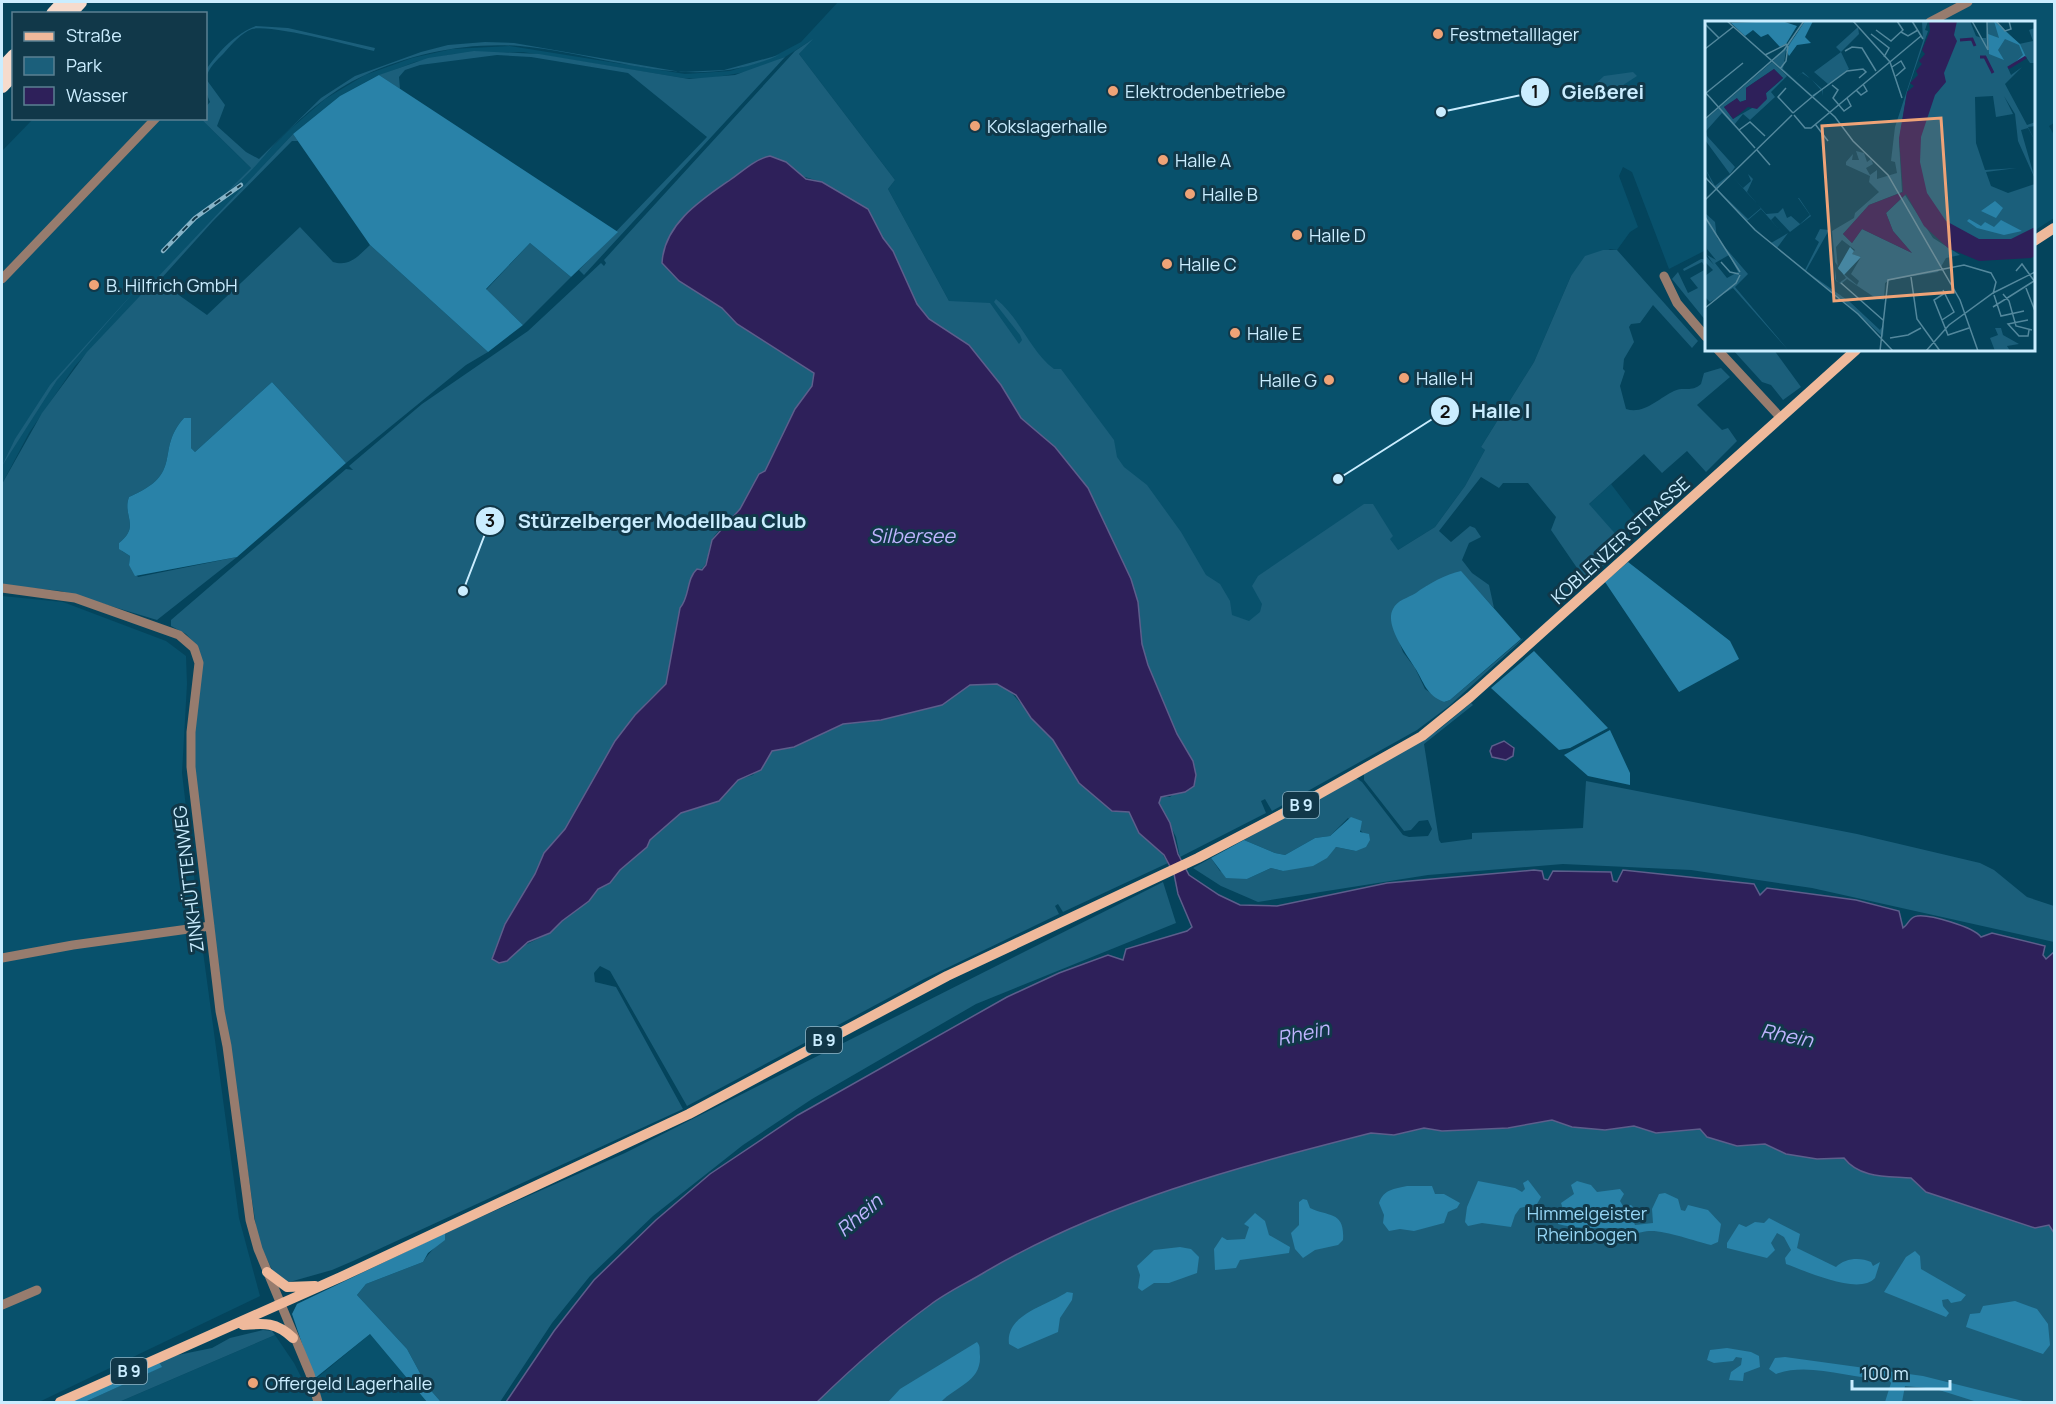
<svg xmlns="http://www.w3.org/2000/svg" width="2056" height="1404" font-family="Manrope,sans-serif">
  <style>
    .built { fill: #08516c }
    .green { fill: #1b5f7b }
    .forest { fill: #2982a8 }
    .water { fill: #2e205a; stroke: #5d5e8c; stroke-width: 1.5 }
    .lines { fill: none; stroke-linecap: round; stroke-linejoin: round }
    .minor { stroke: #977c6e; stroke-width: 9 }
    .major { stroke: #efb99b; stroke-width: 10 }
    .highway { stroke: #f6dbcd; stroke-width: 14 }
    .rail-casing { stroke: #87b4c8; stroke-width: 4.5 }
    .rail { stroke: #113849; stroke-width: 2; stroke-dasharray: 7; stroke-linecap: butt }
    .poi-dot { fill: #efa377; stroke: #113849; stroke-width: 2 }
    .labels { text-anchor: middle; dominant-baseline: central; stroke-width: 6; stroke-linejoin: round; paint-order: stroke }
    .shield { fill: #113849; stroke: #92b7c8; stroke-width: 1.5 }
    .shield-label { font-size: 16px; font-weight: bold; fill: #caedff }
    .poi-label { font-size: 18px; fill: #caedff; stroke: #113849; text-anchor: start }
    .street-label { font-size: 18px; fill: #caedff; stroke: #113849 }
    .park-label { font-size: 18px; fill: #95d5f4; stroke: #113849 }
    .water-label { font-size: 20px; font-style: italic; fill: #bfb4fe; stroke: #113849 }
    .inset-river { fill: none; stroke: #2e205a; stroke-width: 3 }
    .inset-road { fill: none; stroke: #53889d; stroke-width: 1.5 }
    .view { fill: #efa377; fill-opacity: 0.15; stroke: #efa377; stroke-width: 3 }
    .inset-edge { fill: none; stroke: #caedff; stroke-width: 3 }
    .leader { fill: none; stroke: #caedff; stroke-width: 2 }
    .callout-dot { fill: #caedff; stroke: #113849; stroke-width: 2 }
    .mark-label { font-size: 18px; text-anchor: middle; font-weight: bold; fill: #111 }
    .callout-label { font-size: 20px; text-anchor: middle; font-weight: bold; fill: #caedff; stroke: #113849; stroke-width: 6; stroke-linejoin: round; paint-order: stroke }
  </style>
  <rect width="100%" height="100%" fill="#04445c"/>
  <!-- built -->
  <path class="built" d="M838,2H2054V123L2049,126L2054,135V218L2034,231V22H1706V250L1669,269L1632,172L1623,167L1619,176L1638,227L1630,232L1617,250L1610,249L1571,276L1534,362L1481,447L1485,450L1465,486L1435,527L1398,550L1212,688L949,301L888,189L895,180L799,54L810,41L785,57L752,71L705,79L683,78L523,52L454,54L415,62L373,78L340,96L293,134L75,366L29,433L2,484V151L33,119H201L251,168L231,189L288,131L325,99L365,75L412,58L452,49L510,46L685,74L730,71L769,59L801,42Z
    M1611,484L1633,513L1647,526L1625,545L1588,505Z
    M2,596L63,602L166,641L186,656L187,684L182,773L202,944L239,1218L260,1296L39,1402H2Z
    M370,1334L427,1402H119L275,1335L294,1363L306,1387Z"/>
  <!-- green -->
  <path class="green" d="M256,26L288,28L375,48L374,51C352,46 271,24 252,29C241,33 232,44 224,53C217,60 208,68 206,79L225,105L217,126L246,152L259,159L321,98L355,76L421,52L448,45L485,42L514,43L681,72L724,70L779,55C691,95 610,54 520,46C468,42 412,53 365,75C329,91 299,119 272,147C258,163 244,180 227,192L251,168L201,119L206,118V107L210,102L206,92V70C217,53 236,33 256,26Z
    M813,39L799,54L895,180L888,189L949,301L990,303L1019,344L1022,340L1020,335L994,302L996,299C1021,319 1030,351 1054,369H1061L1114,440L1117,457L1124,467L1147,485L1181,532L1206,575L1220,584L1230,601L1232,615L1249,621L1260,612L1262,604L1252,586L1258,576L1364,504H1373L1393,536L1390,539L1398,550L1435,527L1465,486L1485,450L1481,447L1534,362L1571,276L1585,256L1603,250H1617L1698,341L1692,348L1653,305L1640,323L1631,324L1629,327L1634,342L1624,359L1623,369L1625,371L1620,386L1626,409C1644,415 1659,398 1674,391C1684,386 1691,393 1701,384L1704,373L1721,368L1730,377L1697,405L1722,430L1728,428L1737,441L1706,472L1687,451L1662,473L1644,454L1589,504L1626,546L1586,581L1551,530L1556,517L1528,483H1503L1499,488L1481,477L1439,531L1451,542L1470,526L1475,528L1481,537L1469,543L1462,560L1472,573L1489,585L1494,608L1461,572C1419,587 1419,588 1393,625L1403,652L1415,668L1425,689L1444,702L1450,700L1523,638L1522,640L1449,706L1417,730L1272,811L1265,799L1261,801L1266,813L1180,857L1176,837L1159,803L1161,797H1170L1196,775L1193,762L1177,734L1148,665L1142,644L1131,579L1088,488L1055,447L1021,418L1001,385L969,346L929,319L917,304L893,251L883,238L868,209L822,182L754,162L673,231L665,246L662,263L679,281L722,308L737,324L815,373L812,386L795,409L765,471C756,477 746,499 740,509C733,522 718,527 712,540C706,554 711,568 693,573L685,603L680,608L666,684L647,702L616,741L565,829L544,853L535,874L505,924L494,952L523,946L550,933L562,921L589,901L598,889L610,883L620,870L647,847L650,840L681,813L719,801L738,780L753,775L772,751L794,747L843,724L881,720L942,705L970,685L997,684L1008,689L1053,740L1079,783L1112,811L1129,812L1139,833L1161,852L1168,863L1063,912L1058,904L1055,906L1059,914L924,979L687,1106L610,971L600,966L594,973L595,982L616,987L683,1109L353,1261L332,1270L286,1283L274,1274L258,1240L225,1019L193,756L198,647L186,634L171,626V620L346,469L353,470L349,466L422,404L528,331L601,263L604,266L606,263L604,260L795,51Z
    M474,51L539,54L689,79L735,75L785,57L584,275L579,270L707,137L628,73L531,57L497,55L420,65L405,70L399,77L400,89L379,75L428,58Z
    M1633,72L1637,76L1605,97L1597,95L1591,88L1604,76Z
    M293,134L298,141H292L213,221L159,281L207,315L300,227L333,262C350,267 358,256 370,245L488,352L466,365L346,463L272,382L195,452L191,448V422L184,418C154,451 186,473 129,497C122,516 141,526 119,543L122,551L130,556L129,564L138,577L237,557L157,620L61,591L2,585V484L42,413L87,352Z
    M530,243L571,277L523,325L486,290Z
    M1701,259H1706V321L1672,279L1678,272L1688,293L1698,288L1690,278L1706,269L1702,262L1684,271L1683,269Z
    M141,284L57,380L2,466L15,439L50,385Z
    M1733,350H1774L1801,387L1783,400L1771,385L1762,382Z
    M1471,703L1473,705L1424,744L1439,840L1441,843L1472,839V833L1583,828L1586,781L1857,834L1980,863L1994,870L2027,897L2054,906V942L1812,888L1691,870L1563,864L1428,875L1258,902L1221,886L1193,868L1211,858L1220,871L1247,879L1271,868L1283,871L1331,851L1336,847L1356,851L1363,833L1348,818L1330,836L1315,838L1285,855L1275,853L1244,840L1356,778L1362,782L1403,835L1409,837L1428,836L1432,829L1428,820L1419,821L1411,830L1404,831L1364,780V774L1437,731Z
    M1163,882L1176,923L976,1004L812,1099L743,1145L653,1216L590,1276L552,1323L500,1402H441L427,1386L407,1349L357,1295L366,1284L423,1262C430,1250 438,1247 445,1233L625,1153Z
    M1122,1109L2054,1120V1402H693Z
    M263,1330L272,1331L275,1335L119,1402H85L161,1367L159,1362L173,1356L212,1348L230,1338Z"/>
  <!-- forest -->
  <path class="forest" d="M379,75L618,232L571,277L530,243L486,289L523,325L488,352L370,245L293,134L340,96Z
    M272,382L346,463L237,557L135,576L129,565L130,556L119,549V543C141,526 122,516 129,497C186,473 154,451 184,418H191V448L195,452Z
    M1628,562L1730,641L1739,659L1679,692L1605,582Z
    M1461,571L1521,639L1450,700L1444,702C1426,695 1424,682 1415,668C1407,655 1384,625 1393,609C1397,600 1408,598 1416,593C1428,584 1446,574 1461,571Z
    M1534,651L1608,728L1570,748L1559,750L1491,688Z
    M1610,730L1630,773V785L1588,776L1564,755Z
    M1351,817L1362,821L1360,832L1369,834L1370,840L1366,847L1356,851L1336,847L1327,858L1313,866L1283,871L1271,868L1247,879L1226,878L1211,858L1244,840L1275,853L1285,855L1315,838L1330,836Z
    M1528,1180L1541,1197L1537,1204L1520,1208L1515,1215L1511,1227L1482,1223L1468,1226L1465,1222L1467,1207L1478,1181L1515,1188L1522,1192L1525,1189L1523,1183Z
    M1577,1181L1591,1185L1597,1192L1620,1189L1624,1194L1620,1201L1623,1206L1631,1205L1638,1212L1633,1220L1635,1225L1653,1223L1652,1209L1659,1194L1665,1193L1678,1199L1681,1210L1685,1211L1688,1205L1708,1210L1721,1224L1718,1242L1711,1245C1694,1241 1665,1230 1649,1231C1636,1232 1629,1239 1618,1228C1599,1228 1577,1229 1558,1224V1218L1563,1209L1561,1203L1574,1194L1571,1185Z
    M1407,1186H1432L1435,1194H1444L1460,1203L1457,1208L1448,1212L1444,1223L1414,1231L1400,1229L1389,1231L1383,1223L1384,1215L1379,1203C1384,1189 1394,1189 1407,1186Z
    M1303,1199L1307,1200L1310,1208C1329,1217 1345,1211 1343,1240L1338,1245L1315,1250L1303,1258L1295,1249L1291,1233L1299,1225V1202Z
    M1255,1213L1265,1221L1269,1235L1290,1247L1289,1253L1240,1260L1236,1268L1215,1270L1214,1249L1222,1237L1227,1240L1245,1239L1249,1227L1244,1224Z
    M1769,1218L1800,1234L1797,1248L1836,1267C1845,1258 1860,1257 1871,1262L1873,1266L1880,1262L1875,1278C1859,1296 1806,1271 1786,1264L1785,1258L1791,1250L1784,1237L1777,1233L1771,1243L1775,1250L1767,1258L1727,1248V1243L1739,1224L1746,1227L1755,1222L1764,1223Z
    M445,1233V1240L428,1253L423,1262L366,1284L357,1295L407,1349L427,1386L441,1402H427L370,1334L314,1379L292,1314L297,1304Z
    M1180,1247L1191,1249L1199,1257L1197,1273L1169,1283H1154L1142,1291L1138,1288L1140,1275L1137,1266L1154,1250Z
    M1915,1251L1920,1256L1921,1269L1966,1295L1961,1301L1951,1303L1948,1299L1942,1300L1943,1306L1949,1313L1946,1317L1884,1292L1906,1257Z
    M1067,1292L1073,1293L1072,1300L1060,1318L1058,1332L1018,1349L1009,1344C1005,1314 1049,1305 1067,1292Z
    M2015,1301L2037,1309L2048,1324L2050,1345L2043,1354L1966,1327L1970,1314L1980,1313L1983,1306Z
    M977,1342C981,1347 979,1349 980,1356C981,1382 956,1386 941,1402H888L900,1389Z
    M1727,1348L1751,1352L1759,1356L1760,1367L1744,1373L1743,1381L1729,1380L1731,1372L1741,1365L1742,1358L1736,1357L1733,1361L1714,1363L1707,1360L1710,1350Z
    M1785,1357L1923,1376L2027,1402L1974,1401L1936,1389L1905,1386L1902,1402H1885L1891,1383L1888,1379C1851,1380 1810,1361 1776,1374L1769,1369L1775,1358Z
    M159,1362L162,1367L85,1402H71Z"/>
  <!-- water -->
  <path class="water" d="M770,156L786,162L806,179L822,182L868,209L883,238L893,251L917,304L929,319L969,345L1001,385L1021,418L1055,447L1088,488L1131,579L1138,602L1142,644L1148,665L1177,734L1193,761L1196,775L1194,786L1185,792L1161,797L1159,803L1170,823L1178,854L1189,875L1219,895L1240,905L1277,906L1387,883L1534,870L1542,871L1544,879L1548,880L1553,871L1611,872L1613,881L1617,882L1623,870L1754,884L1760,895L1767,888L1856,900L1899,911L1903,928C1909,924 1909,917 1917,916C1929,914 1974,927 1981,937L1992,933L2045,946L2043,955L2046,959L2054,952V1233L2049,1225L2035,1228L1926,1192L1911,1178C1889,1176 1860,1179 1844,1158L1817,1159L1786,1154L1765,1144L1737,1146L1707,1137L1700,1129L1656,1133L1634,1126L1605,1130L1572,1127L1552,1120L1508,1128L1442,1131L1424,1128L1394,1135L1371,1133C1238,1167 1104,1202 985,1272C967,1283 947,1292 930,1305C890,1334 852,1368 817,1402H506L554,1331L594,1280L656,1220L710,1174L798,1115L1007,997L1059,973L1108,955L1123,960L1126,949L1187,931L1192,927L1178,894L1174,874L1164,855L1139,833L1129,812L1112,811L1079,783L1053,740L1031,718L1016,695L997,684L970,685L942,705L881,720L843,724L794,747L772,751L761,770L738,780L719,801L681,813L650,840L647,847L620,870L610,883L598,889L589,901L562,921L550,933L528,942L507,961L499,963L492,959L505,924L535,874L544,853L565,829L615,741L635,715L666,684L680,608C690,597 686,579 697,569L702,570L706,565L712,540L740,509L759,474L765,471L795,409L812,386L814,373L737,324L722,308L679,281L662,263C664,224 701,200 730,180C743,171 755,159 770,156Z
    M1504,741L1514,748L1513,756L1506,760L1492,757L1490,751L1492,746Z"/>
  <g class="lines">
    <!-- minor -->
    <path class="minor" d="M1930,22L1968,2
      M1664,276L1677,303L1706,337
      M2,279L156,118
      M1718,350L1780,417
      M2,588L75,598L179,635L194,648L199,663L191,732V767L220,1011L227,1046L250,1220L258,1249L310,1374L318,1402
      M2,958L73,945L210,926
      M2,1305L37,1290"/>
    <!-- major -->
    <path class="major" d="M2034,241L2054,228
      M267,1272L287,1287L315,1286
      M243,1325C265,1323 276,1322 293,1338
      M60,1402L343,1276L689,1114L947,976L1198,858L1305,802L1422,736L1470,697L1856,350"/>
    <!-- highway -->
    <path class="highway" d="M53,14L64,2
      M69,14L80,2
      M2,69L14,56
      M2,86L14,73"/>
    <defs>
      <path id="rail" d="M163,251L195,218L241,185"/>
    </defs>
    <!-- rail casing -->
    <use href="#rail" class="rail-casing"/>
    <!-- rail -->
    <use href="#rail" class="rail"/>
  </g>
  <!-- markers -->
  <g class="poi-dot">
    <circle cx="1438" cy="34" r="6"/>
    <circle cx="1113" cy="91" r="6"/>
    <circle cx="975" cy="126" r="6"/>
    <circle cx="1163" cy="160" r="6"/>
    <circle cx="1190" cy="194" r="6"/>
    <circle cx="1297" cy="235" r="6"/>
    <circle cx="1167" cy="264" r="6"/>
    <circle cx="94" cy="285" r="6"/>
    <circle cx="1235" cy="333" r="6"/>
    <circle cx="1404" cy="378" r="6"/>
    <circle cx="1329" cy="380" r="6"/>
    <circle cx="253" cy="1383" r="6"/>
  </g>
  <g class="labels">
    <!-- shield labels -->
    <g class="shield">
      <rect x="1283" y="792" width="36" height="26" rx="4.5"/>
      <rect x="806" y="1027" width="36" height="26" rx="4.5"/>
      <rect x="111" y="1358" width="36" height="26" rx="4.5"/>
    </g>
    <g class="shield-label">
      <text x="1301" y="805">B 9</text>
      <text x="824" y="1040">B 9</text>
      <text x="129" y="1371">B 9</text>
    </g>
    <!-- poi labels -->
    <g class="poi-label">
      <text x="1450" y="34">Festmetalllager</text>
      <text x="1125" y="91">Elektrodenbetriebe</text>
      <text x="987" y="126">Kokslagerhalle</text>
      <text x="1175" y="160">Halle A</text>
      <text x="1202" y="194">Halle B</text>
      <text x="1309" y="235">Halle D</text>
      <text x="1179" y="264">Halle C</text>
      <text x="106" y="285">B. Hilfrich GmbH</text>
      <text x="1247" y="333">Halle E</text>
      <text x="1416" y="378">Halle H</text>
      <text x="1317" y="380" text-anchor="end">Halle G</text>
      <text x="265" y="1383">Offergeld Lagerhalle</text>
    </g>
    <!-- street labels -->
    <g class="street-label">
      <text transform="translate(1620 540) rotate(-42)">KOBLENZER STRASSE</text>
      <text transform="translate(188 879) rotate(-97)">ZINKHÜTTENWEG</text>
    </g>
    <!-- park labels -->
    <g class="park-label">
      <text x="1587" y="1213">Himmelgeister<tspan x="1587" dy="21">Rheinbogen</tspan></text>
    </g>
    <!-- water labels -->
    <g class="water-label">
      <text x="912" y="535">Silbersee</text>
      <text transform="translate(1303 1033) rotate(-12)">Rhein</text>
      <text transform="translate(1787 1035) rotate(11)">Rhein</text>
      <text transform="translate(859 1215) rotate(-41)">Rhein</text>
    </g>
  </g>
  <!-- overview -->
  <g transform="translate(1705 21)">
    <rect width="330" height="330" fill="#04445c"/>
    <path d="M217,0H223L220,9L223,10L202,71L194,121L197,171L164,184L138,213L147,222L157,208L207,232L188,210L181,192L200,174L228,217L255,234L241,237L233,251L185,259L180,262L179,279L172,278L142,258L136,263L131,260L130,258V255L131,248V259L134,262L141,257L130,241L127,210L149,197L150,192L174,171L164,161L165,155L141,144V141L148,133L147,139H154L151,130L159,132L162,141L166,138L168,143L161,147L165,154L172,149V158L192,152L190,141L186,140L190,106L218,20ZM137,219L150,229L146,233L156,236L146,253L154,260L152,264L133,248L131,226ZM239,0H265L271,15L277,17H281L282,1L291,0L314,23L328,20L324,9L330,7V42H325L321,36L303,47L306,54L317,46L300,63L322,104L330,101V105L323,106L330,120L323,107L316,109L330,158L313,120L310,93L299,75L308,93L291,96L288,75L270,76L271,122L280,149L312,147L281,151L286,165L303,172L330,163V221L299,229L234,204L209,145ZM153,6L154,13L136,31L144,48L118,68V75L117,68L109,76L68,40L94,11L81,29L78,48L89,58L98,51L117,68L123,63L109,51L136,31L131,26ZM97,52L106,58L116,69L107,74L100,68L89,58ZM67,41L82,55L66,71L70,76L45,99L38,93L29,104L32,108L17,92L1,110L2,115L30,146L25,153L38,167L46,160L43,153L48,158L42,171L61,193L73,192L78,187L82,197L86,195L95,203L105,194L93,177H94L106,195L85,211L70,195L66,199L79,214L56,188L42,200L66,222L83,212L72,227L100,249L114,221L110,218L115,208L124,209L101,250L145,281L175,309L179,303L178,316L142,283L74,229L41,200L10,167L6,160L0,147L10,165L25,153L0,119V99ZM69,48L78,57L61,72V79L28,98L19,86L28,80L33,83L31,77L35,81L41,79V67ZM25,153L56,187L43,198L12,168ZM0,192L10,201L12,217L43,253L30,266L84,330L28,267L5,281L0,276V255L8,249L0,241V234L9,244L2,234L11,239L2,228ZM24,234L33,251L22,257L10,242ZM290,307H296L298,314L314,323L302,325L305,330H290L285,317L293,314Z" fill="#1b5f7b" fill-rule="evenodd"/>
    <path d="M77,0L92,5L81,23L75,26L63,13L56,16L48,9L40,15L26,2ZM100,0H108L100,16L106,22L92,24L84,35L81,29ZM289,0L315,23L321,36L303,48L318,34L314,24L300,18L293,29L299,39L284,33L283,13L294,17ZM290,180L298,187L291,197L276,190ZM264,198L276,205L280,201L289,206L296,199L317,210L299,214L272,207L262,200ZM145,226L149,230L147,233L156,236L139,254L133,247Z" fill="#2982a8"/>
    <path d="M224,0H252L249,14L252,20L239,52L241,61L230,74L216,116L215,141L222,172L241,200L274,218H306L330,206V235L326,237L274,240L243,227L219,205L201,173L181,192L188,210L207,232L157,208L147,222L138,213L164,184L198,171L194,117L202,71L209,65L205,62L213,54L211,50L217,43L214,40L220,33L217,29L225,10ZM69,48L78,57L61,72L62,78L52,88L43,86L28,98L19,86L32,77L35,81L41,79V67Z" fill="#2e205a"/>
    <path class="inset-river" d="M255,19L267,18L270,25M275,36H280L288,52M303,47L321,36"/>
    <path class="inset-road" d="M22,0L130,96L148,120L183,154L255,279L273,330M148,0L185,41L197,77M207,0L218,18M267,0L283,29M291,0L300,10L306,8L304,0M282,1L283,29M0,3L14,17M171,9L186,20L198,9L192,0M196,11L203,15L213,9M166,13L184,27L179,36M0,28L28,6M140,30L147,26L157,27L171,50M60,34L82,23M187,46L196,40L200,47L191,55M75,48L81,40L83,25M127,64L133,69L128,77L139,90L146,85L142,77M81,67L73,76L88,92M151,69L156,74L162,70L158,63M0,71L50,127M1,72L38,42M108,75L142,50L158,48L161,51L154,57M88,92L107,76M89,94L100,107H106L216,15M0,98L79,29L99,0M110,103L123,120M34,109L45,101L60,115M52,129L65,144M0,156L50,209L153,293L188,330M0,179L87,94M0,196L35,251M16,241L25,251L34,253M311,250L317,243L330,261M206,256L212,298L235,330M136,262L178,299M321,267L330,290M240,272L229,279L243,314L264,307M298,273L304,280L311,305L327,309M289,274L296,295L319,290M288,286L329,260M0,287L31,262L35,254M237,299L249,291L238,269M323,299L303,303L314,315H323L324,309M185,317L203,314L216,307M175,330L183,259L259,244L286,252L291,261L288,273M221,330L244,304L288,272L330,251"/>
    <path class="view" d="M236,97L248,271L129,280L117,105Z"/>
    <rect width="330" height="330" class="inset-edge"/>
  </g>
  <!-- callouts -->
  <path class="leader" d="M1441 112L1535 92M1338 479L1445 411M463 591L490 521"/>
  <g class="callout-dot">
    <circle cx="1441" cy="112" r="6"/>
    <circle cx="1338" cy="479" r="6"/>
    <circle cx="463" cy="591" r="6"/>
    <circle cx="1535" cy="92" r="15"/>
    <circle cx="1445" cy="411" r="15"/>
    <circle cx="490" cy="521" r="15"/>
  </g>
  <g class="mark-label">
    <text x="1535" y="98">1</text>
    <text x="1445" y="418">2</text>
    <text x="490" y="527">3</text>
  </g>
  <g class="callout-label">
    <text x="1603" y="99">Gießerei</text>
    <text x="1501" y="418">Halle I</text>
    <text x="662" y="528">Stürzelberger Modellbau Club</text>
  </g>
  <!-- border -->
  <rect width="2056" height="1404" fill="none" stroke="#caedff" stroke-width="6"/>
  <!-- legend -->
  <rect x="12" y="12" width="195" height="108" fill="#113849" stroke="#5b8092" stroke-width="1.5"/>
  <rect x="24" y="32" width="30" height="9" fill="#efb99b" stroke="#5b8092" stroke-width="1.5"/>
  <text x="66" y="42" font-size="18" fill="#caedff">Straße</text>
  <rect x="24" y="57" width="30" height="18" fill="#1b5f7b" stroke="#5b8092" stroke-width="1.5"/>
  <text x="66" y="72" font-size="18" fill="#caedff">Park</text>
  <rect x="24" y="87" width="30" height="18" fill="#2e205a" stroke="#5b8092" stroke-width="1.5"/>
  <text x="66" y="102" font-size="18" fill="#caedff">Wasser</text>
  <!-- scale -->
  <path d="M1852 1380v9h98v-9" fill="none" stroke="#caedff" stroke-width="3"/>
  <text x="1861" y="1380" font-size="18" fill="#caedff" stroke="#113849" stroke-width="4.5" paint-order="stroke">100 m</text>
</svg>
